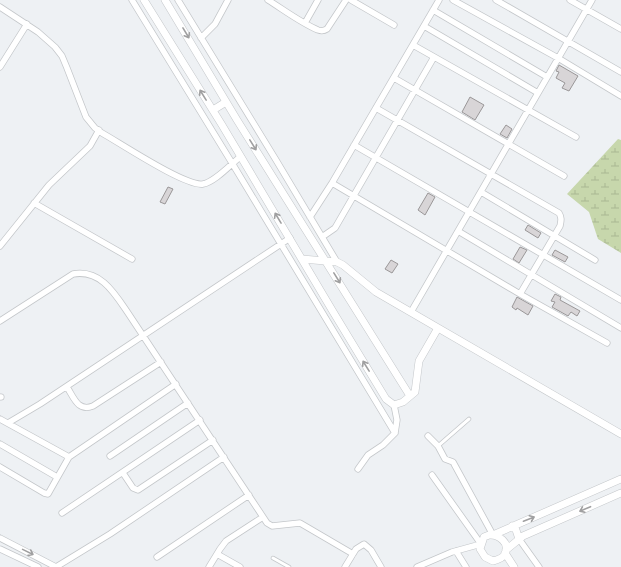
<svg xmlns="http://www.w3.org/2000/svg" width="621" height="567" font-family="Barlow,sans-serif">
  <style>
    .wetland { fill: url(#wetland-marsh) }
    .building { fill: #d8d5d7; stroke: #9a9798 }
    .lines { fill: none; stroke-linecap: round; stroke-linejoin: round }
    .service-casing { stroke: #c4c7ca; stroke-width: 4.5 }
    .minor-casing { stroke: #c4c7ca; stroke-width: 7 }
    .tertiary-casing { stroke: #c4c7ca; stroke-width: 8 }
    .service { stroke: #fff; stroke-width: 3 }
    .minor { stroke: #fff; stroke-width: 5.5 }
    .tertiary { stroke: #fff; stroke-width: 7 }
    .oneway { stroke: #a0a0a1 }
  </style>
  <defs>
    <pattern id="wetland-marsh" width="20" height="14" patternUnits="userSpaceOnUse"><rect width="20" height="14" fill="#c7d7ac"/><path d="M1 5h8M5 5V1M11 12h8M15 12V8" fill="none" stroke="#aab893"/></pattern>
  </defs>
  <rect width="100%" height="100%" fill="#eef1f4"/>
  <!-- wetland -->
  <path class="wetland" d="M618,139L621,140V253L598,239L589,212L567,194Z"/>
  <!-- building -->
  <path class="building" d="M559,65L578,76L569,91L562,88L565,83L556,78L559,72L556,71Z
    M470,97L484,105L475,120L462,112Z
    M506,125L512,129L507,138L500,134Z
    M168,187L173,189L165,204L160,202Z
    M428,193L435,197L425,215L418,210Z
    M528,225L541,233L538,238L525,230Z
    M520,247L527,250L519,263L513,259Z
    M555,250L568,257L565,262L552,255Z
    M391,260L398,264L392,273L385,269Z
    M555,294L561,297L560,300L580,311L577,316L571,312L568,316L552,307L555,302L551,301Z
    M517,297L533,306L528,315L517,308L516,310L512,307Z"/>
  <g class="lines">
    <defs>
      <path id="service" d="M438,446L469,419
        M273,558L289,567"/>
      <path id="minor" d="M132,0L232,163L395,433
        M178,0L276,160L337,262
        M268,0C284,10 301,23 318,30C321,31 324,31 327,29L346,0
        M351,0L394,25
        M453,0L558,58L621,96
        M496,0L621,72
        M570,0L621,29
        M0,7L38,32L55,47L62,56L67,68L86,117L95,128L102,133C120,143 186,187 203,184C215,182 231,164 240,157
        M433,10L547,77
        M305,23L318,0
        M424,26L538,93
        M201,38L215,24L228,0
        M413,45L576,137
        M0,67L27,24
        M394,78L564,176
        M376,108L559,213C562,218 561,221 560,226L520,294
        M354,145L621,300
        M332,183L520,294L607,343
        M481,192L595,260
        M34,203L132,259
        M310,217L332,183L439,0
        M458,231L621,328
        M322,237L335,228L434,57
        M0,246L49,185L90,146L99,130
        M411,312L592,0
        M0,321L73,274C101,269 115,294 128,313L267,523L272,526L300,523L353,554
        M67,387C74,398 78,412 93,406L161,362
        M0,397H1
        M0,419L69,457
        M8,423L40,404L290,238
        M428,436L438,446L445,459L453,462L493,535
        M0,444L57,477
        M110,456L188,403
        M0,467L44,493L48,494L69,457L176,384
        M358,469L368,455L383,445L395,433L397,420L394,405
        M123,473L133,488L138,490L213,440
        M62,513L200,420
        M0,538L56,567
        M519,539L539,567
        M0,549L38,567
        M456,551L466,567
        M217,554L240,567
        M157,557L249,495
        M56,567L110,534L224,457
        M209,567L220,549L226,541L263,517
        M345,567L356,549L364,544L371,550L381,567
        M417,567L452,552L481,544L432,475"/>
      <path id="tertiary" d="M144,0L222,125L332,310L386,399L394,405L403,402L415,392L419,361L438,328
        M165,0L237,120L410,396
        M213,110L226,102
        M302,259L337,262L343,265L376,292L621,434
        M512,526L516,530L519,539
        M489,535C498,534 511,543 505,554C503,558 497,560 493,561L485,557L480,549L484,537Z
        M493,535L621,479
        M506,550L523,536L621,493
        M505,553L514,567"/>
    </defs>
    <!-- service casing -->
    <use href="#service" class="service-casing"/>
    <!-- minor casing -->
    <use href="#minor" class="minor-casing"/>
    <!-- tertiary casing -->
    <use href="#tertiary" class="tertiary-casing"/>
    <!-- service -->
    <use href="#service" class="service"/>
    <!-- minor -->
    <use href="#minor" class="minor"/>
    <!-- tertiary -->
    <use href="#tertiary" class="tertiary"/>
  </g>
  <!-- one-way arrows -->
  <defs><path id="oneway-shaft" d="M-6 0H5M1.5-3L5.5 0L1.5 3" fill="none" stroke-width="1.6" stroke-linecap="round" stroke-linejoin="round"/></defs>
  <g class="oneway">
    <use href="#oneway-shaft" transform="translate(186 33) rotate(59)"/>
    <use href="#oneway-shaft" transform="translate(203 95) rotate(-122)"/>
    <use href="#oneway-shaft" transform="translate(253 145) rotate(58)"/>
    <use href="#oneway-shaft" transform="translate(278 218) rotate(-121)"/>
    <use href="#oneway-shaft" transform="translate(337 278) rotate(58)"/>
    <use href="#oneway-shaft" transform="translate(366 366) rotate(-122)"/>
    <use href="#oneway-shaft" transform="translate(585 509) rotate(157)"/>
    <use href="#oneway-shaft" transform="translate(529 519) rotate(-21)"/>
    <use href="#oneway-shaft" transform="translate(28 552) rotate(26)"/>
  </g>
</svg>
